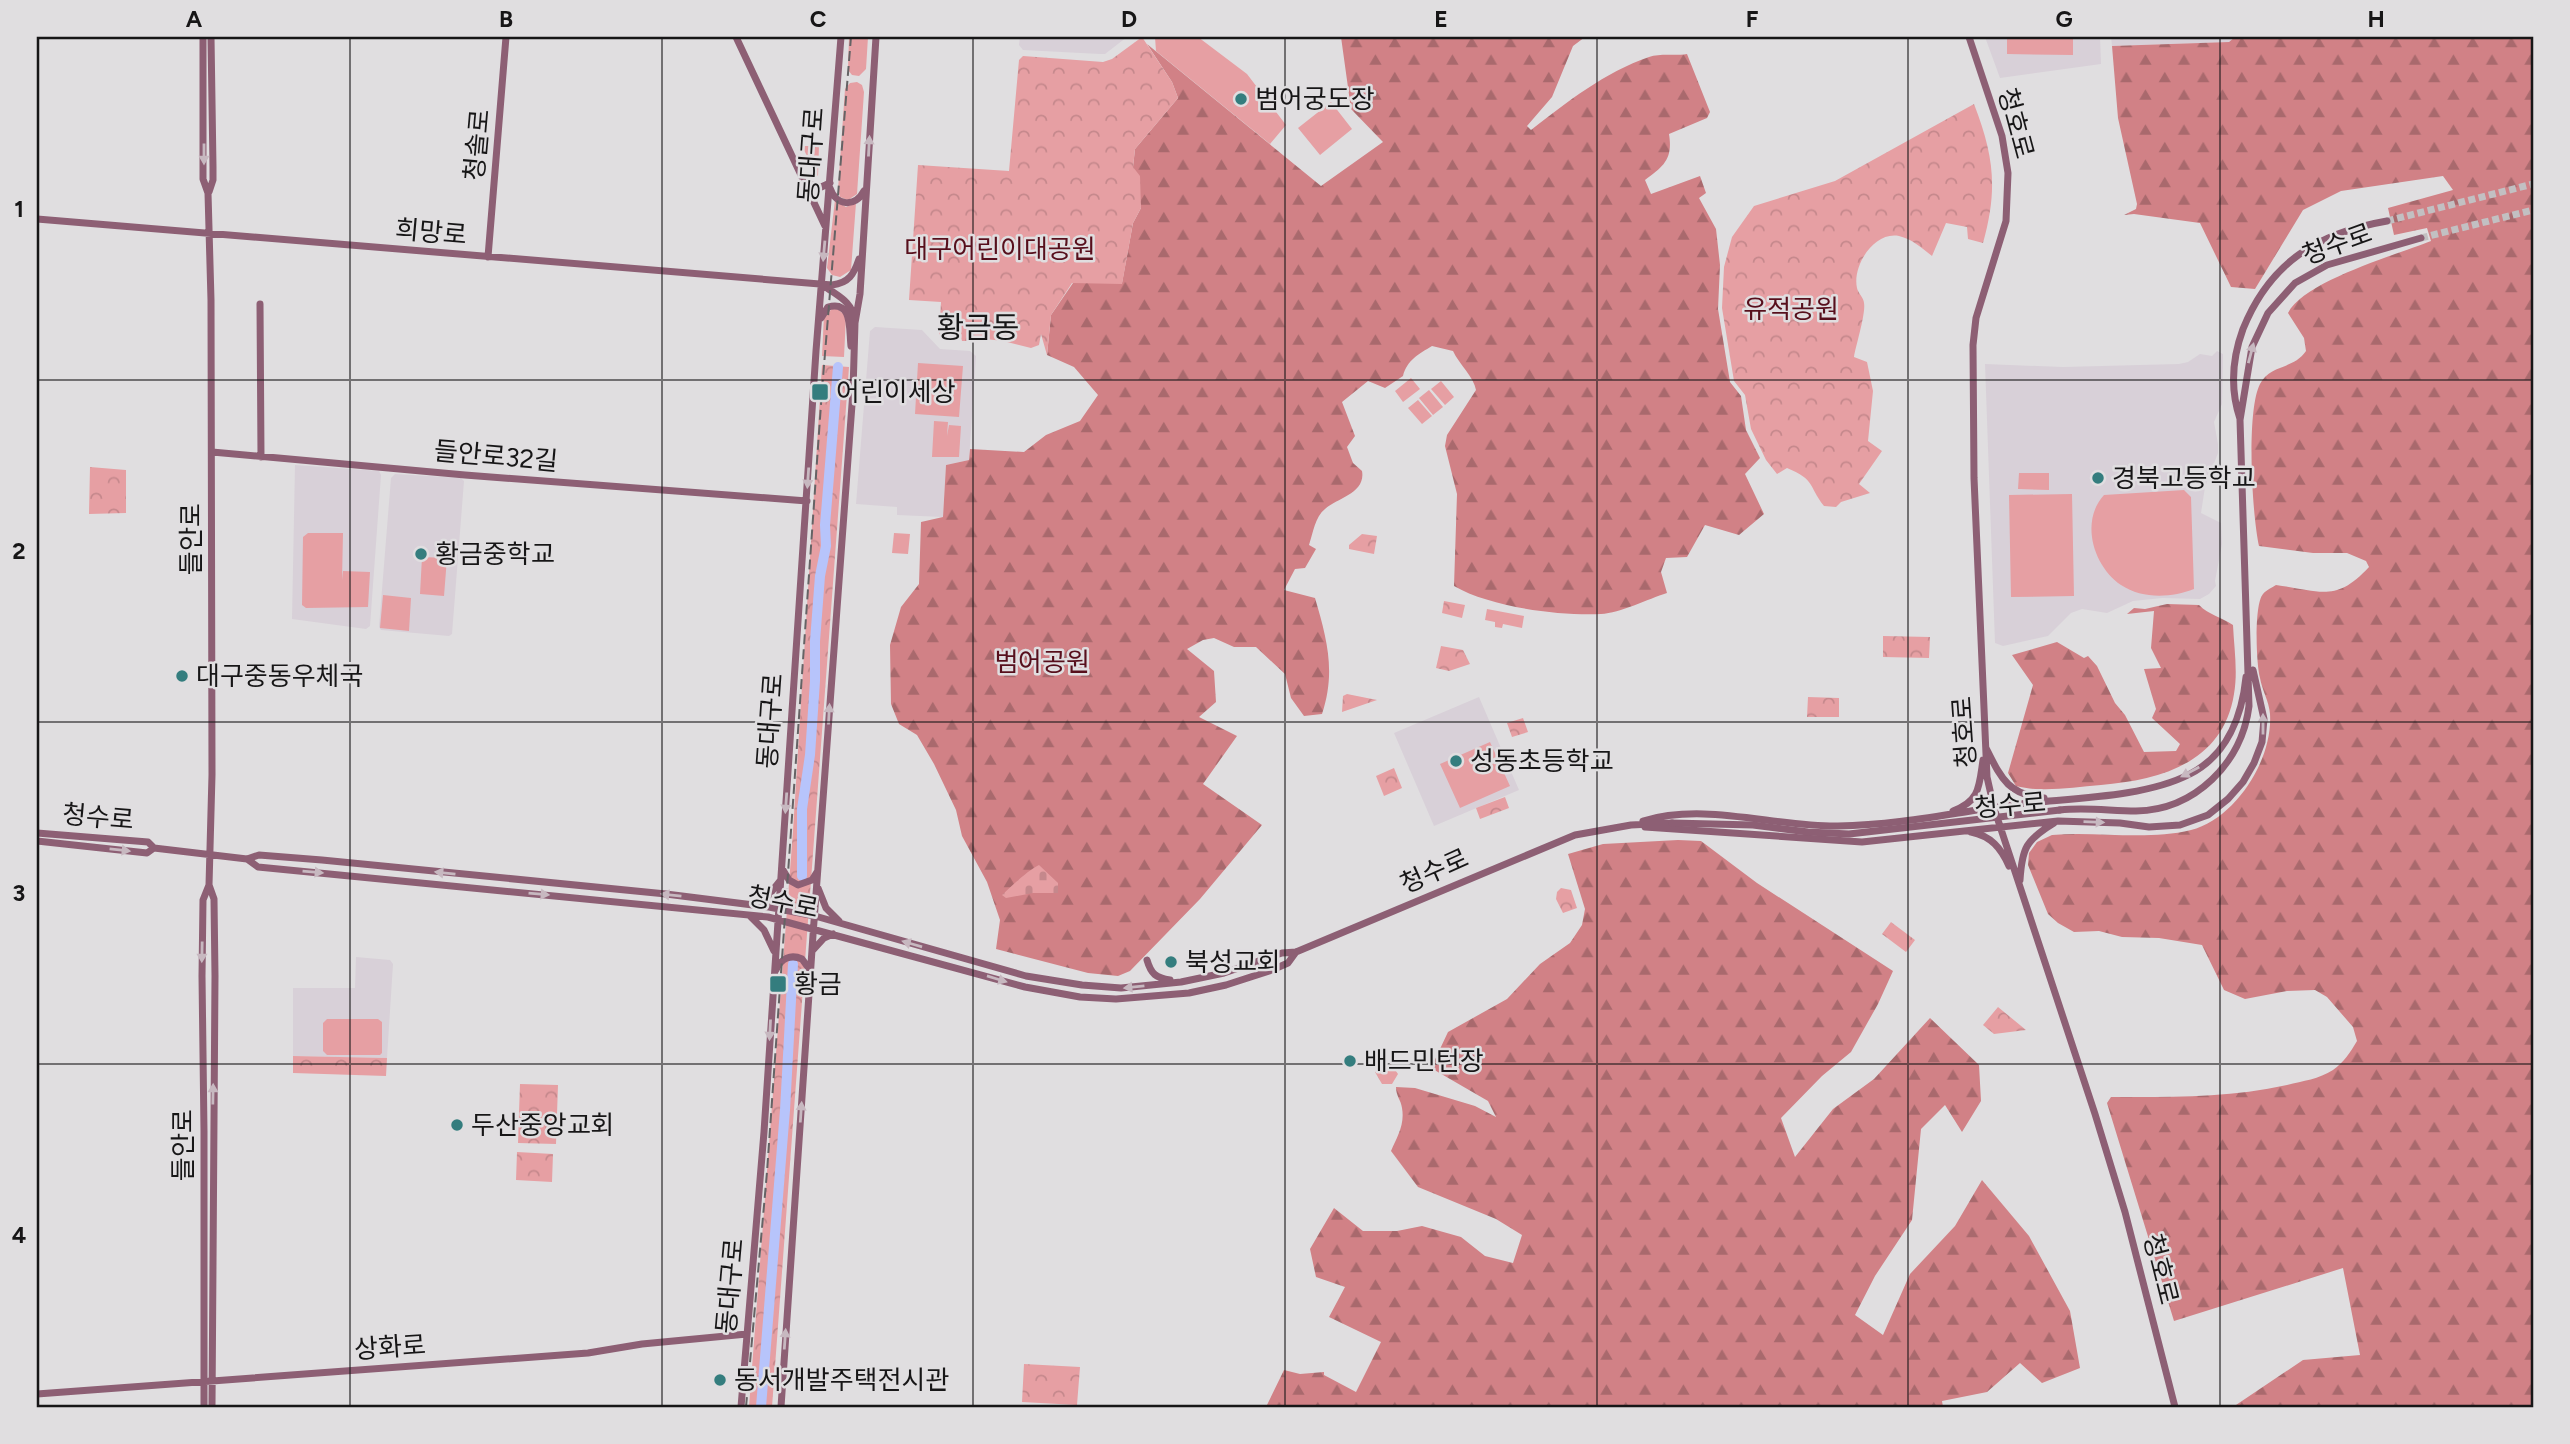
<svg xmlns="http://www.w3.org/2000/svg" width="2570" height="1444" font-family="Figtree,'Noto Sans KR',sans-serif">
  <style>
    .built { fill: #d8d0d8 }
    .green { fill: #e69fa3 }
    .forest { fill: url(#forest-firs) }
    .cemetery { fill: url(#cemetery-stones) }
    .park { fill: url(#park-crowns) }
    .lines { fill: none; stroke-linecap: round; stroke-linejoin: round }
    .river { stroke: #b7c4fb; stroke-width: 10 }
    .secondary-tunnel { stroke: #c2c0c2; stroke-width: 7; stroke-dasharray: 7 3.5; stroke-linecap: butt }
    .secondary { stroke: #8d5f74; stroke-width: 7 }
    .rail { stroke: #656365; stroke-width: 2; stroke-dasharray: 10 5; stroke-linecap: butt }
    .secondary-bridge { stroke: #8d5f74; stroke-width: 7 }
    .oneway { fill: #c7b8c0 }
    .grid { fill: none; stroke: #171617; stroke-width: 2; stroke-opacity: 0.55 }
    .poi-dot { fill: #347d7e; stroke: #e0dee0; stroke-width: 2.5 }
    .labels { text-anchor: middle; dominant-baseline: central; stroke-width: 5; stroke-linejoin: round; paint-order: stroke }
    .poi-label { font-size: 26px; fill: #171617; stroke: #e0dee0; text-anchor: start }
    .street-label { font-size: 26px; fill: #171617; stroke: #e0dee0 }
    .park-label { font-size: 26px; fill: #570f1c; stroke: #e0dee0 }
    .quarter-label { font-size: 30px; fill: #171617; stroke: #e0dee0 }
    .neatline { fill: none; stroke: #171617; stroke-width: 2.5 }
    .grid-label { font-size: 23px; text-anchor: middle; font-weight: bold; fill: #171617 }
  </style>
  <defs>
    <pattern id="forest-firs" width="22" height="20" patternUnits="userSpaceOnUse" patternTransform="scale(1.75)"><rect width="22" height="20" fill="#d18186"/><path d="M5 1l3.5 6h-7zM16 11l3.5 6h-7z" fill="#a9696d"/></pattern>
    <pattern id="cemetery-stones" width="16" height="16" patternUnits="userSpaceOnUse" patternTransform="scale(1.75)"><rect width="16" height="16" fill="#e69fa3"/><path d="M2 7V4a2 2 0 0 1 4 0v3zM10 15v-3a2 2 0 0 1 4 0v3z" fill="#c5888c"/></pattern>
    <pattern id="park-crowns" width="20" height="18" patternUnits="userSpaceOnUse" patternTransform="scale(1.75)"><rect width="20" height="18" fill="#e69fa3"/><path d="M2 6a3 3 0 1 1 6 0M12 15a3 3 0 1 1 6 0" fill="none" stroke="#c5888c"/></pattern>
  </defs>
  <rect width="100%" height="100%" fill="#e0dee0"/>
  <!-- built -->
  <path class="built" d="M1020,37H1127L1105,54H1100L1023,50L1019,45Z
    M1985,37H2100L2101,64L2000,78Z
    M2111,37H2235L2229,42L2112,46Z
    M875,327L922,330L940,349L970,351L976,356L969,460L946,465L943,517L897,515V507L856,504L870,331Z
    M2217,351L2223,354L2222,404L2214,422L2218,444V453L2205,487L2201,513L2221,523L2222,544L2215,581L2216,586L2209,594L2200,599L2162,598L2133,601L2107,613L2082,609L2071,613L2048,636L2003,646L1995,643L1985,364L2063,367L2179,364L2188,362L2200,354L2212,356Z
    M295,465L379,471L381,475L370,626L366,629L292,619Z
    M395,474L461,478L464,481L452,634L449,636L381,630L379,627L391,478Z
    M1479,697L1519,790L1434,826L1394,733Z
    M356,957L390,960L393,964L387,1058L293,1056V988H355Z"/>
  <!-- green -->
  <path class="green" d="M849,37H868L866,69L859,76L852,75L848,70Z
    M1155,37H1198L1247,74L1286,125L1270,144L1156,51Z
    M2007,37H2073V55L2007,54Z
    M857,82L862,85L864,92L857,194L848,200L840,197L838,190L845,89L850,83Z
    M1331,102L1352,129L1320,155L1298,128Z
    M835,200L846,207L856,203L851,270L840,277L832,275L827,268Z
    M835,307L846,316L844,357L822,356L824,315Z
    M918,363L963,366L959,417L915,414Z
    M1411,378L1420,389L1403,402L1395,391Z
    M1441,381L1454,397L1445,405L1431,389Z
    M1429,390L1443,407L1433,415L1419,398Z
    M1418,400L1432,416L1422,424L1408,408Z
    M934,421L948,422L947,436L949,425L961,426L959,457H932Z
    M2019,473H2049V490L2018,489Z
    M2184,490L2191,497L2194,589C2171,598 2142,599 2121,585C2093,566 2080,521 2104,495Z
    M2072,494L2074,596L2011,597L2009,495Z
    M308,533H343L342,580L343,571L370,572L368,607L306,608L302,605L303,537Z
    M894,533L910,534L908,554L892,553Z
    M422,557L447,558L444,596L420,594Z
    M383,595L411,598L409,631L380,628Z
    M1487,609L1524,616L1522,628L1503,624L1502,628L1495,627V622L1485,620Z
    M1490,742L1510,786L1460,808L1440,764Z
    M327,1019H378L382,1022V1053L380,1055H327L323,1051V1023Z"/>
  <!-- forest -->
  <path class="forest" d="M1341,37H1585L1573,46L1552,97L1527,126L1531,130C1567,102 1605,72 1649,57C1660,53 1675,56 1687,54L1710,112L1707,118L1669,134C1673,159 1664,166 1645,180L1651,194L1700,176L1706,193L1699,198L1716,229L1720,265L1718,309L1730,382L1741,396L1746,430L1760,458L1745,474L1764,514L1739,535L1705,525L1687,557L1666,558L1661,572L1667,593C1648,599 1620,613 1601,614C1559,616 1490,607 1454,586L1457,494L1445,446L1447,435L1476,390C1474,377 1459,364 1453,351L1432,346C1419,354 1407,360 1403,376L1385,388L1368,381L1342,402L1355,436L1347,447L1353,463L1362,471C1366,493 1338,498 1325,509C1315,517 1313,533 1309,545L1316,549L1305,568L1295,569L1284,590L1315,598C1327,639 1336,672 1322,714L1304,716L1291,698L1285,674L1256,647H1234L1214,638L1203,640L1187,649L1214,671L1216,702L1199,717L1237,736L1203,784L1262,825L1200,899L1130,971L1118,976L1088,973L996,949L1000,920L987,882L962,836L956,810L934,764L917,735L899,724L891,704L890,645L901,607L919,584L921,522L943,517L946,465L969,460L970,449L1024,452L1046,435L1080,421L1098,395L1074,367L1047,355L1051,315L1073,283H1122L1133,223L1141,208L1133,167L1135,149L1178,98L1172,82L1147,44L1321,186L1383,142L1351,109Z
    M2235,37H2533V1407H2233L2303,1360L2360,1355L2343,1268L2174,1321L2107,1103L2111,1097C2171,1097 2228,1098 2287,1085C2303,1081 2319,1079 2333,1070C2344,1062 2350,1053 2357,1041L2353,1027L2327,997L2315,990L2287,991L2245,999L2224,990L2202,945L2159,938L2122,937L2099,931L2074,932L2058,923L2048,914L2028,865L2029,853L2037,842L2052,835C2097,831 2146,841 2191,830C2235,819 2273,760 2270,714C2269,701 2262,690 2260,678C2256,664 2254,604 2263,594C2266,590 2273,587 2276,585C2320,591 2336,603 2369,567L2366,561L2347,553H2313L2259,546C2252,515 2246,411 2260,384C2270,364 2293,370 2306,351L2304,338L2288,313C2304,281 2396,255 2431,241L2427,228L2394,235L2388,208L2453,190L2443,176L2341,191L2303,210L2255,289L2231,287L2200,223L2134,214L2124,215L2136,209L2137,204L2118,118L2112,46L2229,42Z
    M2167,604L2199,605C2209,615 2221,617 2233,625C2234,647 2238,672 2234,694C2223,763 2160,780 2101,785C2072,787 2044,793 2016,786L2008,773L2033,685L2012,655L2057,642L2084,658L2088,656L2097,666L2115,703L2125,715L2144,752L2176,751L2180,744L2152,718L2156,709L2144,669L2161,668L2151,648L2154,611L2127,614L2134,608L2145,609Z
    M1678,840L1701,841L1757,883L1893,971L1878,1004L1851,1052L1822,1076L1781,1118L1795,1157L1833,1109L1874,1079L1930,1018L1979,1065L1981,1101L1962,1132L1945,1105L1921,1129L1912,1220L1875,1276L1855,1315L1883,1335L1910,1274L1955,1226L1982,1180L2029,1236L2070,1311L2080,1368L2042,1383L2020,1363L1987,1392L1942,1401L1943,1407H1266L1284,1370L1300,1374L1324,1372V1375L1356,1392L1381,1342L1329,1317L1345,1287L1316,1277L1310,1249L1334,1208L1363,1231H1397L1422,1226L1461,1237L1485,1256L1513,1263L1522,1235L1496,1219L1418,1187L1391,1151C1397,1137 1405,1125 1402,1108C1401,1100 1396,1096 1396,1087L1415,1088L1475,1106L1496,1117L1488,1101L1431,1068L1448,1032L1507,999L1540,964L1570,943L1582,925L1585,909L1568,854L1603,844Z"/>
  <!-- cemetery -->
  <path class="cemetery" d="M1039,865L1058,883V893H1033L1006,898L1002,895C1013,885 1027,871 1039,865Z"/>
  <!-- park -->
  <path class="park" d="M1142,37L1172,82L1178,98L1135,149L1133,167L1140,176L1141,208L1133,223L1122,284L1072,283L1051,315L1047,355L1041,334L1039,345L1031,348L1003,341L968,337L967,341H962L961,337L939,335L941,302L909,300L918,165L1009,171L1019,60L1023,56L1103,62L1112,59Z
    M1974,104C1994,156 1998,189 1983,243L1968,239L1967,227L1946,223L1932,256C1922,248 1912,239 1899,236C1874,231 1852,266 1857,288C1858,293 1864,298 1864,303C1866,313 1856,345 1854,357L1867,362L1873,391L1868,441L1882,451L1859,484L1870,493L1841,502L1836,507L1824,506C1808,486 1816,480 1787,468L1777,474L1766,460L1751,429L1745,395L1734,381L1722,308L1724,267L1732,237L1754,206L1835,181Z
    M802,146H819L818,176L816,174Z
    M822,365L849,367L772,1407H749L793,831Z
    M90,467L126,470V513L89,514Z
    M1362,534L1377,536L1374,554L1349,549V545Z
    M1444,601L1465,605L1462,618L1442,613Z
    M1883,636L1930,637L1929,658L1883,657Z
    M1441,646L1463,650L1470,664L1449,671L1436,668Z
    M1347,694L1377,700L1342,712L1343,696Z
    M1808,697L1839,698V717H1807Z
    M1523,718L1528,732L1512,737L1507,723Z
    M1394,768L1402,788L1384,796L1376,776Z
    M1505,797L1509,808L1480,819L1476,808Z
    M1561,888L1571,890L1577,908L1563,913L1556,899L1557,892Z
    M1891,922L1915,940L1906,952L1882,934Z
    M1998,1007L2026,1030L1994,1034L1983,1025Z
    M293,1056L387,1058L386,1076L293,1073Z
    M1391,1064L1398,1074L1392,1084H1382L1375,1072Z
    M520,1084L558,1085L556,1144L518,1143Z
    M517,1152L553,1154L552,1182L516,1180Z
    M1024,1364L1080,1367L1077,1405L1022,1402Z"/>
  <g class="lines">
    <!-- river -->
    <path class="river" d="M802,876V809L810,755L815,681V641L820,576L826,546L825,525L838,367
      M761,1407L785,1110L793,964"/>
    <!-- secondary-tunnel -->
    <path class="secondary-tunnel" d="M2387,221L2533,184
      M2421,238L2533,210"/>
    <!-- secondary -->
    <path class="secondary" d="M203,37V179L208,193L211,300L212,775L209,885L203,900L202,976L204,1131V1407
      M736,37L825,226
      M1969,37L2002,136L2008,173L2006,221L1976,318L1973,345L1974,478L1987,777L1994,808L2095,1114L2125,1212L2175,1407
      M806,182L819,188L830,183
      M830,188C836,206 855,208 864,191
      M209,192L213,180V167L211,37
      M37,219L832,285C849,283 854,274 859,259
      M488,257L506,37
      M822,284C836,296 851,299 855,320
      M260,304L261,457
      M821,318L828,307C853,300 849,330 851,346
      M2240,419C2230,389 2232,359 2243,329C2270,262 2318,233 2387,221
      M212,452L465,475L807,501
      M1986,748C2001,778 2008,795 2044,798
      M2060,810C2086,807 2111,811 2136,811C2195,810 2242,763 2249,706L2240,420L2252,347L2268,313L2295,283L2327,265L2421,238
      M1953,811C1980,801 1979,787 1983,760
      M1643,821C1706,802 1774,827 1838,826C1899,825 1958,812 2018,804C2070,798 2144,798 2190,774C2227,755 2242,716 2246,677
      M1645,827L1862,842L2058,821L2120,823L2149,827L2180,825L2208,815L2228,799L2243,782L2254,763L2262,742L2264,719L2253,670
      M1971,832C1991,836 2001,848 2009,866
      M37,833L148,842L154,848L247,859L259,855L322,860L666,894L769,907L815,916L1026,976L1082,985L1121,988L1181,982L1224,973L1282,953L1296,952L1575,835L1631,825L1672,823
      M37,841L147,853L154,848
      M247,859L258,867L768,917L1025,987L1080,997L1116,999L1189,993L1226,985L1272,970L1288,963L1296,952
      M783,870L789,880L798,885L812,880L817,872
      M2020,880C2022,848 2026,840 2054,823
      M209,885L214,899L215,976L212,1407
      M818,888L826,908L839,921
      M752,904L768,896L780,881
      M750,916L764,930L774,951
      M813,950L824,938L833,934
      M1147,960C1151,974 1156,978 1170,980
      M776,970C781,958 791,954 802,959L810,970
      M37,1394L588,1353L642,1344L747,1334
      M741,1407L764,1132L816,351L841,37
      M781,1407L813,935L853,391L855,323L860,294L876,37"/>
    <!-- rail -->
    <path class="rail" d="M746,1407L767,1172L822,390L851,37"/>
    <!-- secondary-bridge -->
    <path class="secondary-bridge" d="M1672,823L1753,825L1808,832L1849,834L2060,810"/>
  </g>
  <!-- one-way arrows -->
  <defs><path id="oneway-solid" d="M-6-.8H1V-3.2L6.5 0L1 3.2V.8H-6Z" transform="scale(1.75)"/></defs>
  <g class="oneway">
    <use href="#oneway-solid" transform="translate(869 146) rotate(-87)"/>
    <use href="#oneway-solid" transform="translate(204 154) rotate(90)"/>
    <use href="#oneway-solid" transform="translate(824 251) rotate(95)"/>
    <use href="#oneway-solid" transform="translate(2251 353) rotate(-75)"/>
    <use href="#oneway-solid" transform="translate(808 478) rotate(94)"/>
    <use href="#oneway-solid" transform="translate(829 714) rotate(-87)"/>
    <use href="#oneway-solid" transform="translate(2263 724) rotate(-90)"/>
    <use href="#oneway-solid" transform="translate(2190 772) rotate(152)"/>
    <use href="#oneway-solid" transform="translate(786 803) rotate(94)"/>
    <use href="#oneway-solid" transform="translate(2094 822) rotate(2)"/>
    <use href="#oneway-solid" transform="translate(120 850) rotate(6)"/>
    <use href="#oneway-solid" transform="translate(313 872) rotate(5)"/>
    <use href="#oneway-solid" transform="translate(445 873) rotate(-174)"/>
    <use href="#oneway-solid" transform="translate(539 894) rotate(5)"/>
    <use href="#oneway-solid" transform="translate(671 895) rotate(-174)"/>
    <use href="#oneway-solid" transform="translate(912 944) rotate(-164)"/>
    <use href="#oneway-solid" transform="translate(202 952) rotate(91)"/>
    <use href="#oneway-solid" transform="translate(997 979) rotate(17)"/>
    <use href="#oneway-solid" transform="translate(1134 987) rotate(174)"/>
    <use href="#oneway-solid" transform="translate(770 1030) rotate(93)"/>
    <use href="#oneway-solid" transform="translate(213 1094) rotate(-89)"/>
    <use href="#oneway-solid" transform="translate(801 1112) rotate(-86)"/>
    <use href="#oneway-solid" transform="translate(785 1339) rotate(-86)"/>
  </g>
  <!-- grid -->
  <path class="grid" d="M350,37V1407M662,37V1407M973,37V1407M1285,37V1407M1597,37V1407M1908,37V1407M2220,37V1407M37,380H2533M37,722H2533M37,1064H2533"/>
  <!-- markers -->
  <g class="poi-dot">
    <circle cx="1241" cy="99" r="7"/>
    <rect x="811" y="383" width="18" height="18" rx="3.5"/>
    <circle cx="2098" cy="478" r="7"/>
    <circle cx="421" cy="554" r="7"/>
    <circle cx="182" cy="676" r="7"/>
    <circle cx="1456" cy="761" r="7"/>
    <circle cx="1171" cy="962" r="7"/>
    <rect x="769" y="975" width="18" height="18" rx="3.5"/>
    <circle cx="1350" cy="1061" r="7"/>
    <circle cx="457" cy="1125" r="7"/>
    <circle cx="720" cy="1380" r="7"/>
  </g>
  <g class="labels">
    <!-- poi labels -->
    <g class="poi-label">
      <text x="1255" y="99">범어궁도장</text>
      <text x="836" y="392">어린이세상</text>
      <text x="2112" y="478">경북고등학교</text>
      <text x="435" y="554">황금중학교</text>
      <text x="196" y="676">대구중동우체국</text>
      <text x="1470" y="761">성동초등학교</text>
      <text x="1185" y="962">북성교회</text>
      <text x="794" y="984">황금</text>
      <text x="1364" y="1061">배드민턴장</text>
      <text x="471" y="1125">두산중앙교회</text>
      <text x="734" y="1380">동서개발주택전시관</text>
    </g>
    <!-- street labels -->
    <g class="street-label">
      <text transform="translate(2016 123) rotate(75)">청호로</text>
      <text transform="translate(477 145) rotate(-85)">청솔로</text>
      <text transform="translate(811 155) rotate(-86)">동대구로</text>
      <text transform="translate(431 232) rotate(5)">희망로</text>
      <text transform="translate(2337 244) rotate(-20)">청수로</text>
      <text transform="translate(496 456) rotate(5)">들안로32길</text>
      <text transform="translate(191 539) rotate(-90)">들안로</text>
      <text transform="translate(770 721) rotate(-86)">동대구로</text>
      <text transform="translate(1964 732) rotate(-94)">청호로</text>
      <text transform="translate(2010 805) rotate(-5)">청수로</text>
      <text transform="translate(98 817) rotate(5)">청수로</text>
      <text transform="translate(1434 871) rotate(-24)">청수로</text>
      <text transform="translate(783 902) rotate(11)">청수로</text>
      <text transform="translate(183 1145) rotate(-90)">들안로</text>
      <text transform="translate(2161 1269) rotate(76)">청호로</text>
      <text transform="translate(730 1286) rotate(-85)">동대구로</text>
      <text transform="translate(390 1347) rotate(-4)">상화로</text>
    </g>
    <!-- park labels -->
    <g class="park-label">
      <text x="1000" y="249">대구어린이대공원</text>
      <text x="1791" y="309">유적공원</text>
      <text x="1042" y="662">범어공원</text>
    </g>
    <!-- quarter labels -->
    <g class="quarter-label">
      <text x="978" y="327">황금동</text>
    </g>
  </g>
  <!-- border -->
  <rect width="2570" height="1444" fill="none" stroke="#e0dee0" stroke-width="77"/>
  <rect x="38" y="38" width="2494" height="1368" class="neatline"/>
  <g class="grid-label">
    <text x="194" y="27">A</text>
    <text x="506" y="27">B</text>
    <text x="818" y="27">C</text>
    <text x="1129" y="27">D</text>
    <text x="1441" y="27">E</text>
    <text x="1752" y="27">F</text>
    <text x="2064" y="27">G</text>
    <text x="2376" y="27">H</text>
    <text x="19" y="217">1</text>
    <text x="19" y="559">2</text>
    <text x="19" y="901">3</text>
    <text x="19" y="1243">4</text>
  </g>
</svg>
